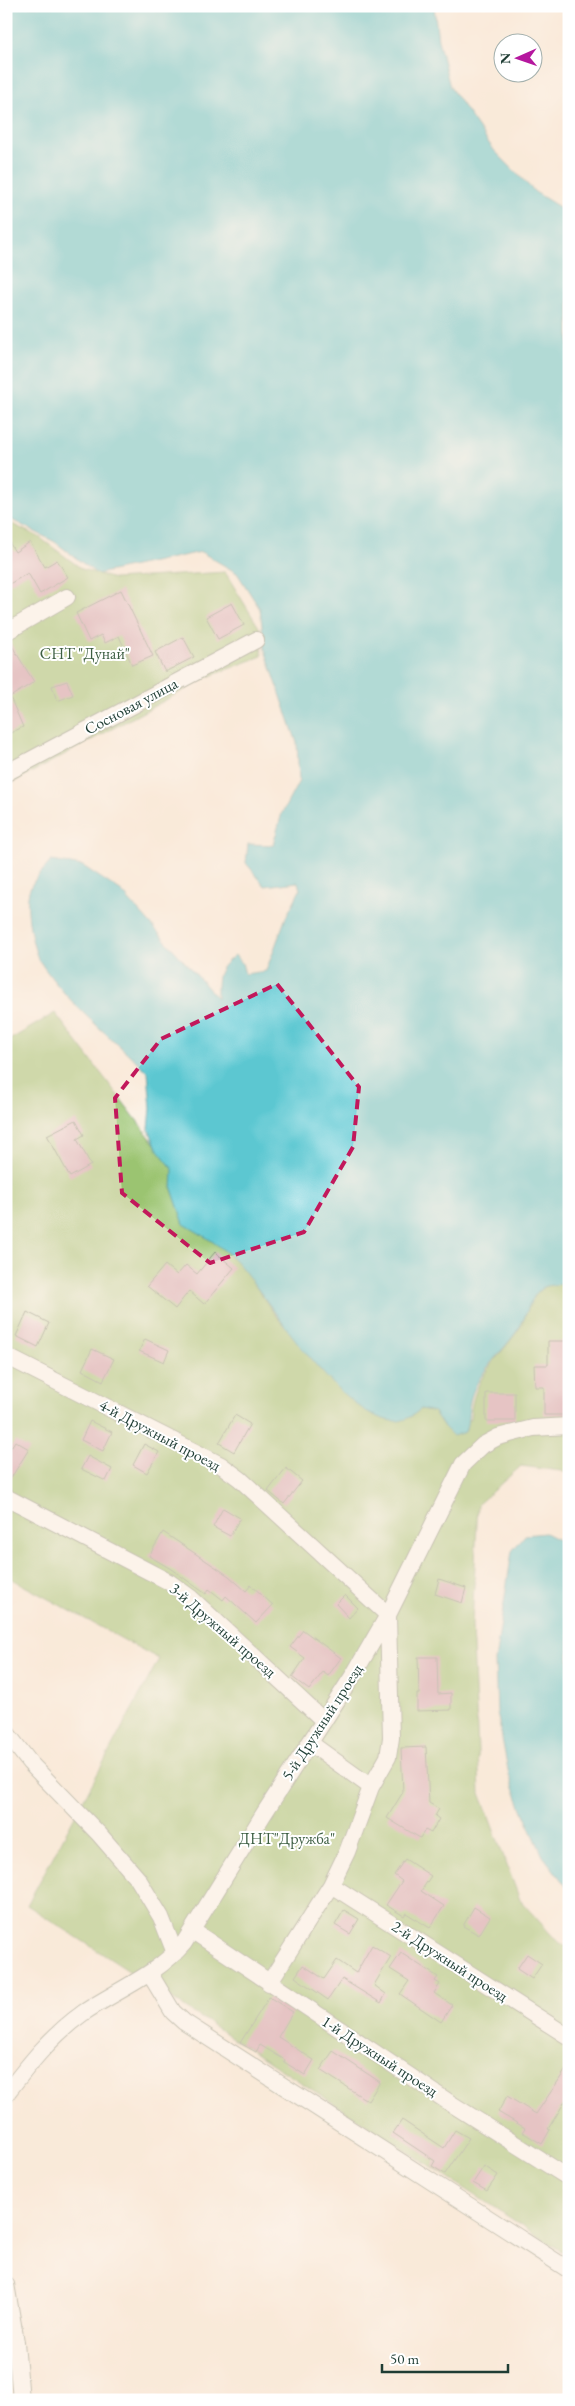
<svg xmlns="http://www.w3.org/2000/svg" width="575" height="2406" font-family="'EB Garamond',serif">
  <style>
    .green { fill: #9bc471; stroke: #5d8052 }
    .water { fill: #5bc7d1; stroke: #3d8282 }
    .building { fill: #ce97aa }
    .lines { fill: none; stroke-linecap: round; stroke-linejoin: round }
    .minor-casing { stroke: #8c9486; stroke-width: 18 }
    .minor { stroke: #fff; stroke-width: 16 }
    .marked { fill: none; stroke: #c2185b; stroke-width: 4; stroke-dasharray: 10 6; stroke-linejoin: round }
    .labels { text-anchor: middle; dominant-baseline: central; stroke-width: 4; stroke-linejoin: round; paint-order: stroke }
    .park-label { font-size: 16px; fill: #3e5f43; stroke: #fff }
    .street-label { font-size: 16px; fill: #1f3d34; stroke: #fff }
  </style>
  <rect width="100%" height="100%" fill="#fff"/>
  <filter id="ink" filterUnits="userSpaceOnUse"><feTurbulence type="fractalNoise" baseFrequency=".02" numOctaves="2"/><feDisplacementMap in="SourceGraphic" scale="10" xChannelSelector="R" yChannelSelector="G"/><feConvolveMatrix kernelMatrix="1 2 1 2 8 2 1 2 1" color-interpolation-filters="sRGB"/></filter>
  <filter id="wash" filterUnits="userSpaceOnUse"><feTurbulence type="fractalNoise" baseFrequency=".0096" numOctaves="4" result="noise"/><feDisplacementMap in="SourceGraphic" scale="20" xChannelSelector="R" yChannelSelector="G"/><feGaussianBlur stdDeviation="1.12" result="paint"/><feColorMatrix in="noise" values="0 0 0 0 0 0 0 0 0 0 0 0 0 0 0 0 0 1.4 0 .05"/><feComposite in="paint" operator="in"/></filter>
  <g filter="url(#wash)">
    <rect width="100%" height="100%" fill="#f9ead9"/>
    <!-- green -->
    <path class="green" d="M6,521L39,537L82,569L114,579L225,572L260,629L262,656L210,676L6,786Z
      M55,1013L174,1169L172,1189L184,1223L220,1246L241,1265L276,1316L341,1391L410,1417L421,1409L434,1411L444,1427L470,1419C473,1376 496,1362 519,1329C527,1317 529,1297 542,1288C549,1284 561,1284 569,1285V1472L521,1466L478,1504L472,1625L480,1793L520,1900L557,1941L569,1948V2256L27,1905L159,1659L6,1576V1042Z"/>
    <!-- water -->
    <path class="water" d="M6,6H434L438,40L450,87L493,149L535,192L569,213V1285C561,1284 549,1284 542,1288C529,1297 527,1316 519,1328C504,1351 479,1370 471,1398C468,1409 469,1420 465,1432L453,1436L444,1427L434,1412L421,1409C413,1415 405,1422 394,1421C340,1417 274,1307 241,1267C226,1248 204,1236 184,1224L172,1189L173,1169L158,1150L149,1130L151,1108L148,1072C111,1037 66,1003 39,960C32,948 26,910 28,896C29,883 43,871 51,861L83,866L122,892L217,998C217,976 216,970 235,955L242,963L245,974L266,971L286,917L300,890L298,882L265,886L246,863L248,844L273,845L282,813L299,781L297,743L265,650L260,609L237,573L201,552L97,574L55,542L6,517Z
      M545,1533L569,1545V1890L543,1856L524,1814L509,1775L497,1712L495,1661L512,1551L525,1535Z"/>
    <g id="blocks">
      <!-- building -->
      <path class="building" d="M6,537L15,552L30,542L45,567L57,560L68,577L40,594L28,573L6,586Z
        M121,590L153,656L132,665L119,636L105,643L101,635L89,641L76,613Z
        M232,603L244,625L218,639L206,617Z
        M183,637L194,657L165,672L155,652Z
        M9,641L34,682L10,697L23,727L6,735V642Z
        M67,681L73,695L57,701L52,686Z
        M76,1120L84,1135L77,1139L91,1165L70,1177L47,1135Z
        M215,1252L234,1268L204,1304L189,1291L175,1309L147,1286L165,1265L177,1275L186,1265L197,1274Z
        M27,1312L49,1323L38,1347L16,1336Z
        M145,1339L169,1350L164,1362L139,1351Z
        M548,1341H569V1415H544V1387H535L534,1365H548Z
        M92,1349L114,1359L103,1381L82,1370Z
        M486,1393H515V1421H486Z
        M235,1415L250,1424L234,1452L219,1443Z
        M90,1421L112,1432L103,1451L81,1440Z
        M15,1441L29,1449L6,1486V1455Z
        M144,1444L159,1452L147,1473L133,1465Z
        M88,1456L112,1469L106,1481L81,1469Z
        M286,1468L302,1481L284,1504L268,1491Z
        M223,1508L240,1518L230,1536L213,1527Z
        M163,1532L229,1576L246,1591L251,1585L273,1605L256,1623L226,1596L223,1600L209,1589L206,1594L171,1569L149,1556Z
        M439,1579L466,1588L462,1603L435,1594Z
        M345,1595L358,1608L349,1618L336,1604Z
        M303,1630L341,1658L328,1676L323,1672L309,1690L292,1677L305,1658L290,1647Z
        M418,1657H437L438,1694L451,1693V1710L417,1711V1694H419Z
        M426,1747L429,1803L439,1809L435,1816L439,1819L431,1833L425,1830L420,1838L387,1818L403,1792L401,1748Z
        M405,1859L431,1876L421,1891L444,1906L430,1928L406,1913L404,1916L386,1905L402,1881L394,1875Z
        M474,1907L490,1917L479,1935L463,1926Z
        M344,1910L359,1919L350,1934L335,1925Z
        M372,1945L391,1957L374,1985L386,1994L381,2003L342,1979L328,2000L295,1977L303,1965L324,1979L337,1960L356,1973Z
        M401,1953L438,1977L435,1981L440,1984L434,1993L452,2005L441,2022L400,1994L409,1981L390,1969Z
        M527,1954L542,1964L532,1979L517,1969Z
        M269,1997L293,2012L278,2037L314,2060L305,2075L284,2062L285,2060L260,2045L256,2052L240,2043Z
        M333,2051L380,2082L368,2101L320,2070Z
        M569,2065V2095L548,2129L550,2130L542,2144L522,2132L525,2128L498,2112L507,2096L536,2114Z
        M402,2120L444,2148L455,2130L469,2138L445,2174L432,2166L435,2161L393,2133Z
        M484,2166L498,2175L487,2191L473,2183Z"/>
    </g>
  </g>
  <g filter="url(#ink)">
    <use href="#blocks" fill-opacity="0" stroke="#8c9486" stroke-width="1"/>
    <g class="lines">
      <defs>
        <path id="minor" d="M6,632L67,597
          M6,773L256,640
          M6,1356L221,1465L240,1479L388,1615L391,1738L388,1757L371,1787L347,1852L331,1885L269,1983
          M6,1497L169,1582L191,1598L324,1721
          M6,1732L30,1763L99,1834L138,1879L161,1917L175,1953
          M310,1743L371,1787
          M331,1885L569,2037
          M193,1931L447,2101L569,2178
          M150,1974L173,2012L184,2022L569,2270
          M6,2094C29,2064 52,2035 83,2013C117,1990 157,1975 184,1943L263,1815L354,1674L388,1615L463,1464L483,1445L498,1437L533,1428L569,1426
          M6,2284L16,2342L21,2400"/>
      </defs>
      <!-- minor casing -->
      <use href="#minor" class="minor-casing"/>
      <!-- minor -->
      <use href="#minor" class="minor"/>
    </g>
  </g>
  <!-- marked area -->
  <path d="M0 0H575V2406H0ZM277,984L359,1087L353,1147L304,1232L210,1263L122,1193L115,1098L161,1039Z" fill="#f9ead9" fill-opacity=".55" fill-rule="evenodd"/>
  <path class="marked" d="M277,984L359,1087L353,1147L304,1232L210,1263L122,1193L115,1098L161,1039Z"/>
  <g class="labels">
    <!-- park labels -->
    <g class="park-label">
      <text x="85" y="653">СНТ "Дунай"</text>
      <text x="287" y="1838">ДНТ"Дружба"</text>
    </g>
    <!-- street labels -->
    <g class="street-label">
      <text transform="translate(131 706) rotate(-28)">Сосновая улица</text>
      <text transform="translate(160 1435) rotate(28)">4-й Дружный проезд</text>
      <text transform="translate(223 1630) rotate(41)">3-й Дружный проезд</text>
      <text transform="translate(322 1722) rotate(-57)">5-й Дружный проезд</text>
      <text transform="translate(450 1961) rotate(33)">2-й Дружный проезд</text>
      <text transform="translate(380 2056) rotate(33)">1-й Дружный проезд</text>
    </g>
  </g>
  <!-- margin -->
  <rect width="575" height="2406" fill="none" stroke="#fff" stroke-width="25"/>
  <!-- north arrow -->
  <g transform="translate(518 58) rotate(268)"><circle r="24" fill="#ffffff" stroke="#a5b1ae"/>
  <path d="M0-4L9 19L0 12L-9 19Z" fill="#b5179e"/>
  <text y="-8" font-size="14" font-weight="bold" text-anchor="middle" fill="#1f3d34">N</text>
  </g>
  <!-- scale -->
  <path d="M382 2364v8h126v-8" fill="none" stroke="#1f3d34" stroke-width="2.5"/>
  <text x="390" y="2364" font-size="15" fill="#1f3d34" stroke="#ffffff" stroke-width="4" paint-order="stroke">50 m</text>
</svg>
